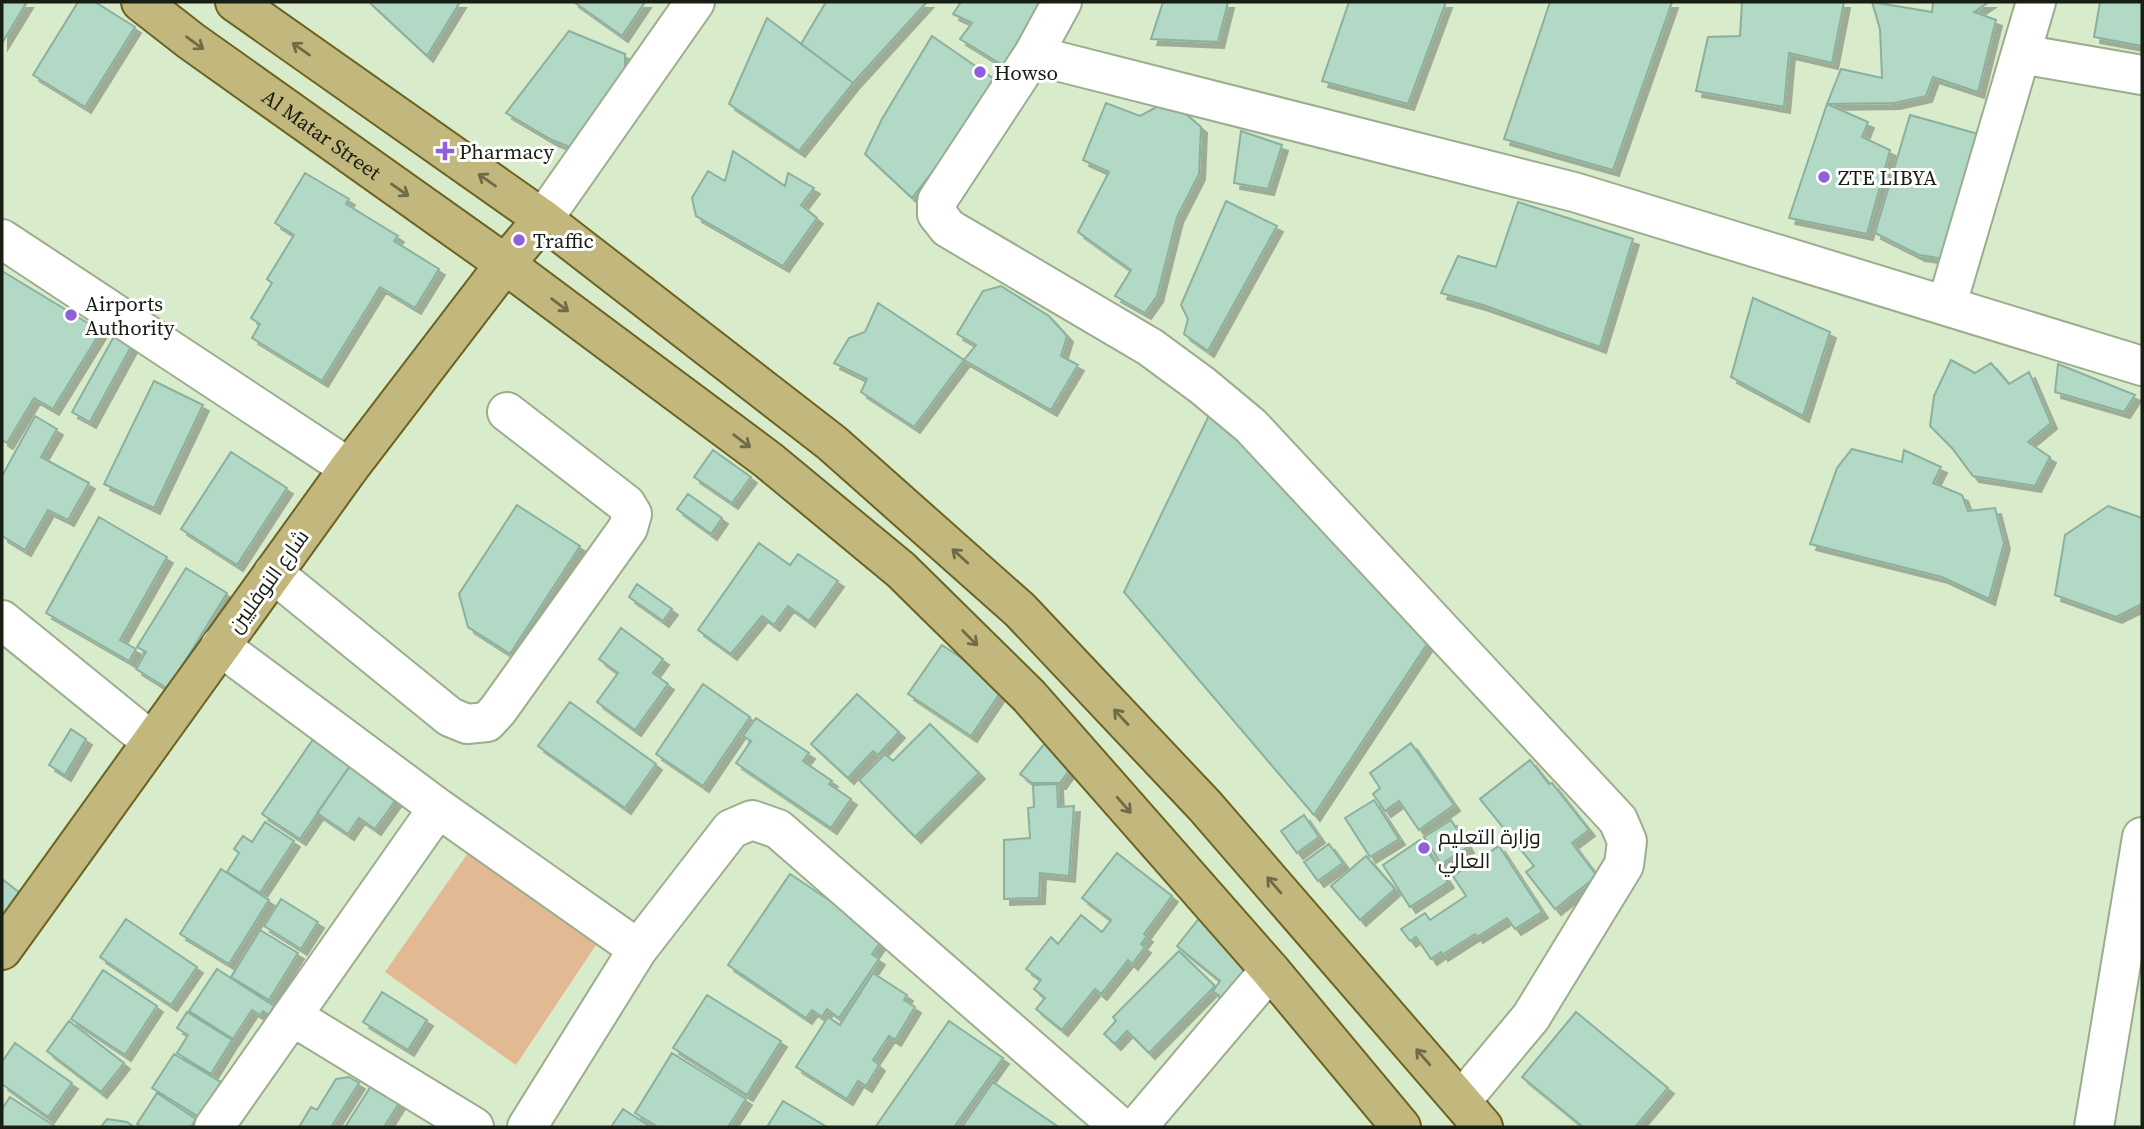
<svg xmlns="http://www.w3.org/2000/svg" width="2144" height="1129" font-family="'Source Serif 4',Cairo,serif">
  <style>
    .green { fill: #e2b992 }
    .building { fill: #b2d8c6; stroke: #8bb09f; stroke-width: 2; filter: url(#shadow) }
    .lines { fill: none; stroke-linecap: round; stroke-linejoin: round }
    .minor-casing { stroke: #9cad8e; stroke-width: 42 }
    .major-casing { stroke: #6c6321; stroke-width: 42 }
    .minor { stroke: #fff; stroke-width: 38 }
    .major { stroke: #c2b87e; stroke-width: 38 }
    .oneway { stroke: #6d6b48 }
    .poi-dot { fill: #8e60da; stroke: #fff; stroke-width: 2.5 }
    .labels { text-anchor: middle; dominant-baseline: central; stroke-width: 6; stroke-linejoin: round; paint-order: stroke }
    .poi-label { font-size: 21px; fill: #181e13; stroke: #fff; text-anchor: start }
    .street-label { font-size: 21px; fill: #181e13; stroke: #fff }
  </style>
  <defs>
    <filter id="shadow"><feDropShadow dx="6" dy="6" stdDeviation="0" flood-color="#0004"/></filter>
  </defs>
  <rect width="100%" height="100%" fill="#d8ebcb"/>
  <!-- green -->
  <path class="green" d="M468,853L596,945L516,1065L385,972Z"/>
  <!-- building -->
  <path class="building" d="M2,2H27L2,43Z
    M78,2H95L135,27L85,107L33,75Z
    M369,2H460L427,56Z
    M574,2H645L622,36Z
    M826,2H927L853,83L801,44Z
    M961,2H1048L1012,71L960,39L972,23L953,14Z
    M1163,2H1228L1218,42L1151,39Z
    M1349,2H1446L1408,104L1322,81Z
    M1550,2H1672L1613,170L1504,139Z
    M1742,2H1844L1832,63L1789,53L1784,107L1696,91L1708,37L1740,36Z
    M1872,2L1932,12L1933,2H1989L1974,12L1996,20L1978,92L1933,77L1926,96L1894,103L1827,104L1841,69L1882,78L1880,29Z
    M2100,2H2142V46L2094,37Z
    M767,18L853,83L799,151L729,104Z
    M569,31L625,54V79L575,149L552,140L506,113Z
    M932,36L997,81L950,149L912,198L865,154L882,119Z
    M1170,100L1201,127L1199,174L1177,217L1157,296L1145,313L1115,296L1131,270L1078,232L1109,172L1083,160L1106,103L1140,116Z
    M1827,104L1868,122L1862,137L1890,150L1867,234L1789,218Z
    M1910,115L1989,137L1952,260L1919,255L1875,233Z
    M1241,131L1282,145L1268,189L1234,183Z
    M733,151L785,186L788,173L814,188L801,205L817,218L783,266L696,216L692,198L708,171L725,181Z
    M305,173L349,199L346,204L398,236L394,241L439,269L415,308L380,287L322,381L252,338L260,324L251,318L272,283L267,279L294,235L275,223Z
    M1226,201L1277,226L1208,351L1184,334L1188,319L1181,305Z
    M1518,202L1633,239L1600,347L1483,305L1441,293L1458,256L1496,267Z
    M2,271L101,331L53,409L34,398L7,443L2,440Z
    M1001,286L1049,316L1067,336L1061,356L1078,365L1051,410L964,360L976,345L957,334L983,291Z
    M1753,298L1830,332L1803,416L1731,377Z
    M878,303L964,360L914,427L861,392L867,379L834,363L849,338L865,332Z
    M116,333L133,343L90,422L72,412Z
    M1951,360L1975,373L1991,363L2009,384L2029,372L2051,423L2028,442L2050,457L2035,486L1973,476L1952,448L1930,426L1934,396Z
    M2058,364L2135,395L2124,412L2055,392Z
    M154,381L203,405L154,508L104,484Z
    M1214,405L1429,641L1314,815L1124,592Z
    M35,416L57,429L41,457L89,483L68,520L48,510L25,550L2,536V476Z
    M1852,449L1902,462L1904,450L1941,467L1933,483L1962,495L1968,511L1995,508L2004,543L1989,599L1942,577L1810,544L1837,468Z
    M713,450L751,477L732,503L694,477Z
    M231,452L287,488L237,565L181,529Z
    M688,494L722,518L711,534L677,509Z
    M517,505L580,546L510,654L468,627L459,594Z
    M2108,506L2142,518V604L2116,617L2055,595L2065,535Z
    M99,517L167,557L120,640L136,649L129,661L46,613Z
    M759,543L790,565L798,554L838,581L809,621L788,606L774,625L762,616L731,654L698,630Z
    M186,568L227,593L168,689L136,669L146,652L137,647Z
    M637,584L672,609L663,621L629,597Z
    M621,628L663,659L653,673L668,684L635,730L597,702L618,673L599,659Z
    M942,645L1004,687L971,736L908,694Z
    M703,684L750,717L703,786L656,754Z
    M857,694L899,732L878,755L873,751L848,778L811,744Z
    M570,702L656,764L625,808L538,746Z
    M756,718L809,753L803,761L832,781L829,784L851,799L831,828L736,763L751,741L743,736Z
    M930,724L979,773L915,837L859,780L885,754L893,761Z
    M71,729L86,739L65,775L49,765Z
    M316,735L353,761L300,839L262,814Z
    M1045,743L1073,765L1060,783H1032L1020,774Z
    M1411,743L1454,805L1419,830L1399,801L1385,811L1373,794L1380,788L1370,773Z
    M356,758L386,779L379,790L395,801L375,829L359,818L348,834L317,813Z
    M1530,760L1549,784L1552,783L1589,830L1572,843L1597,876L1555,909L1526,872L1534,866L1480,799Z
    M1057,784L1058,807L1074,806L1069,876L1040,873L1039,898L1004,899V840L1030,838L1028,808L1034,807L1033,785Z
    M1374,800L1399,839L1370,857L1345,818Z
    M1304,815L1319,837L1297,853L1281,831Z
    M1451,820L1468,847L1441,864L1424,837Z
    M265,822L294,841L260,893L227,872L239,853L234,849L243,836L252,842Z
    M1420,840L1448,882L1410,907L1383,865Z
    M1329,844L1343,863L1318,881L1304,862Z
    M1499,846L1542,912L1515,929L1507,918L1477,937L1475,934L1442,955L1441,952L1431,959L1416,937L1410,941L1401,929L1425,913L1430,920L1466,896L1453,876Z
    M1117,853L1172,896L1144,934L1147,936L1141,944L1145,947L1132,964L1128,960L1101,994L1095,989L1062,1030L1036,1009L1045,998L1034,989L1041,980L1026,969L1051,937L1058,944L1081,915L1102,932L1111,920L1082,898Z
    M1366,856L1395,889L1360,920L1331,886Z
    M221,869L269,900L229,964L180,934Z
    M790,874L884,937L872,954L879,959L839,1018L827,1009L822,1017L812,1010L806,1018L728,965Z
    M2,879L29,900L2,935Z
    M281,899L318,922L301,949L264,926Z
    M1201,916L1264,968L1232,1007L1213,991L1220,981L1177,946Z
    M126,919L197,967L171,1005L100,957Z
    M260,930L298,953L269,1000L231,977Z
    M1179,951L1215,986L1149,1053L1127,1031L1115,1044L1104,1034L1116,1021L1113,1017Z
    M217,969L274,1006L269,1015L263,1011L260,1015L252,1010L233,1039L189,1011Z
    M103,970L157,1006L125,1055L71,1019Z
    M873,973L907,995L904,1000L915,1007L895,1040L889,1036L873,1060L879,1065L866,1086L858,1081L847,1099L796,1067L828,1017L840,1025Z
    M382,992L427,1020L408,1050L363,1022Z
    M707,995L781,1041L747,1095L673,1048Z
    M187,1012L232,1040L211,1074L177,1053L188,1035L177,1028Z
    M1576,1012L1668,1088L1635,1127H1583L1522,1077Z
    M69,1021L124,1063L101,1092L47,1051Z
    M949,1021L1003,1058L954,1127H878L876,1126Z
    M15,1043L72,1083L48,1117L2,1084V1062Z
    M672,1053L746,1099L728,1127H658L635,1113Z
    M174,1054L221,1082L199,1117L152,1088Z
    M349,1077L359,1083L331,1127H299L311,1107L317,1110L336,1079Z
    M993,1082L1057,1126L1056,1127H962Z
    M371,1086L399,1103L384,1127H345Z
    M157,1093L196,1119L191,1127H142L137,1124Z
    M10,1097L56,1127H2V1109Z
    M783,1101L827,1127H767Z
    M623,1109L651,1127H611Z
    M107,1119L127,1122L134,1127H101Z"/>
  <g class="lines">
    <defs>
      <path id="minor" d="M1062,2L1033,55L937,201V214L948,228L1150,347L1203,386L1251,426L1618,820L1627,841L1624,865L1531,1017L1461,1101
        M2021,54L2142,75
        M1033,55L1574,192L2142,366
        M543,219L695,2
        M2,239L349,468
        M1947,304L2036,2
        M273,573L450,717L467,724L487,722L498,710L628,528L632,514L626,504L507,412
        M2,620L151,741
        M220,646L438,808L292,1016
        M438,808L638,949
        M214,1127L292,1016L474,1127
        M527,1127L638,949L731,829L752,820L778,829L1120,1127
        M1137,1127L1270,970
        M2094,1127L2142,837"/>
      <g id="major">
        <path id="s1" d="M141,2L191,41L505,264L768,460L901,570L1029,696L1270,970L1401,1127"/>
        <path d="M235,2L543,219L832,443L1020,610L1205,806L1483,1127"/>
        <path d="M2,950L349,468L505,264L543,219"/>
      </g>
    </defs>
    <!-- minor casing -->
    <use href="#minor" class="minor-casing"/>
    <!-- major casing -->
    <use href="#major" class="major-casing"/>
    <!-- minor -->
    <use href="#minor" class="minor"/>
    <!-- major -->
    <use href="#major" class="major"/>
  </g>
  <!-- one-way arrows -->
  <defs><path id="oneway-shaft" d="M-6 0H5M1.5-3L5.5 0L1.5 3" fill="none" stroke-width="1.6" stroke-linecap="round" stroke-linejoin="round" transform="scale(1.75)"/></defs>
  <g class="oneway">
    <use href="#oneway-shaft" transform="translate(195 43) rotate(36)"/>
    <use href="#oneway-shaft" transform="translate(301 49) rotate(-145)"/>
    <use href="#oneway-shaft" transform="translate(487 180) rotate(-145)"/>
    <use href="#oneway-shaft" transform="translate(400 190) rotate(35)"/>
    <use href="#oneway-shaft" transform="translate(560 305) rotate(37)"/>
    <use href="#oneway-shaft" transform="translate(742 441) rotate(37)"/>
    <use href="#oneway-shaft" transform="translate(960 556) rotate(-138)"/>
    <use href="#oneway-shaft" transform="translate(970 638) rotate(45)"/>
    <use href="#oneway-shaft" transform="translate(1121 717) rotate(-133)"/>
    <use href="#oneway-shaft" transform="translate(1124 805) rotate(49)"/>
    <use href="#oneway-shaft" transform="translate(1274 885) rotate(-131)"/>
    <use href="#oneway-shaft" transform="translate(1423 1057) rotate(-131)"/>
  </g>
  <!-- markers -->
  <g class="poi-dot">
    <circle cx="980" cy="72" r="7"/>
    <path d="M441.5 140.5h7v7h7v7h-7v7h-7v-7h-7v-7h7z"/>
    <circle cx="1824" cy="177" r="7"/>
    <circle cx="519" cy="240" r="7"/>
    <circle cx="71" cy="315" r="7"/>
    <circle cx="1424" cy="848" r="7"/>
  </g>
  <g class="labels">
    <!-- poi labels -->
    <g class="poi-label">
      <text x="994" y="72">Howso</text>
      <text x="459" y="151">Pharmacy</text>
      <text x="1838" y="177">ZTE LIBYA</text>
      <text x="533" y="240">Traffic</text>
      <text x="85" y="303">Airports<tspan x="85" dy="24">Authority</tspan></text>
      <text x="1438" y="836">وزارة التعليم<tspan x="1438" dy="24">العالي</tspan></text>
    </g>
    <!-- street labels -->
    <g class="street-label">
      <text stroke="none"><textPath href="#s1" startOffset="224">Al Matar Street</textPath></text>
      <text transform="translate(268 581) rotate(-54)">شارع النوفليين</text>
    </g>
  </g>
  <!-- border -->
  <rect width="2144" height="1129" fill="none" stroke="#181e13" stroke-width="7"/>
</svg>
